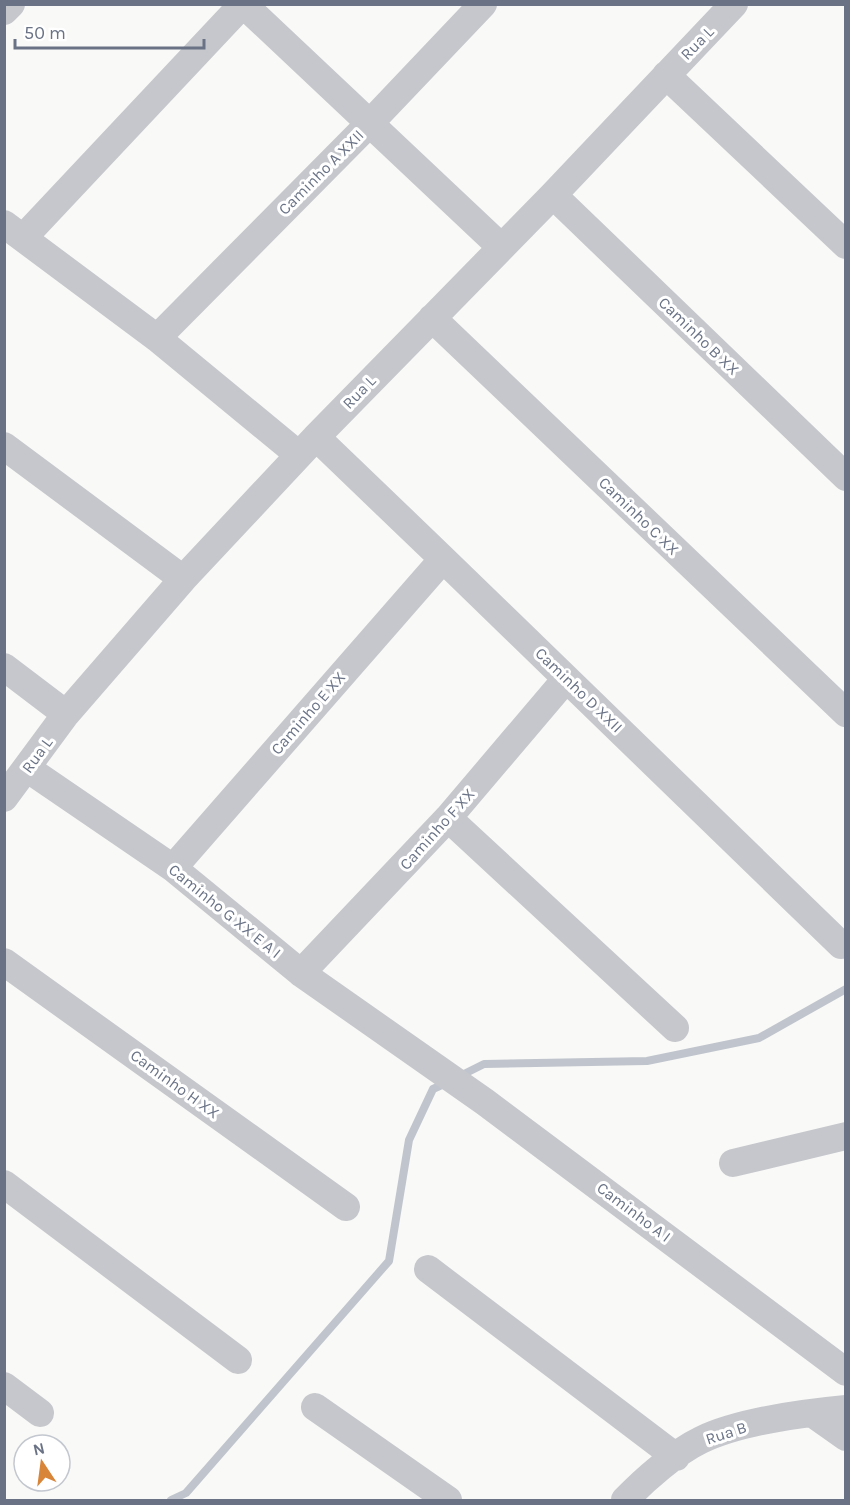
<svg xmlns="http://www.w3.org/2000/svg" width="850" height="1505" font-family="Karla,sans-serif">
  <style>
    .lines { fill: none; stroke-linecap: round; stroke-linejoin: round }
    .stream { stroke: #c0c5cd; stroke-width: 8 }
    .minor { stroke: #c5c7cc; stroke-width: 28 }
    .labels { text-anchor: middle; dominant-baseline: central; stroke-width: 6; stroke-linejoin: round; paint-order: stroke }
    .street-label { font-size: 16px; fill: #6a7386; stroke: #fff }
  </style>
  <rect width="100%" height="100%" fill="#f9f9f7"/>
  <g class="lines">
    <!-- stream -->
    <path class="stream" d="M460,1076L484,1064L647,1061L759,1038L846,989
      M171,1500L186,1493L389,1261L409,1140L433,1089L446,1083"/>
    <!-- minor -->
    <path class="minor" d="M4,11L11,4
      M666,75L846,245
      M553,195L846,477
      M4,224L157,338L299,455
      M23,238L243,4L501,247
      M432,318L846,713
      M157,338L369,124L483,4
      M316,437L443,559L841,945
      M4,446L183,579
      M4,667L66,714
      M28,769L173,868L301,973L485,1102L846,1372
      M4,798L66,714L183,579L316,437L553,195L734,4
      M448,818L675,1028
      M173,868L443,559
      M4,962L346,1207
      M301,973L448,818L566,679
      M733,1163L846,1136
      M4,1184L238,1360
      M428,1269L676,1457
      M4,1386L40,1413
      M315,1407L448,1500
      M812,1413L846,1437
      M625,1500C644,1480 676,1452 701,1440C738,1422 804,1413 846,1409"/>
  </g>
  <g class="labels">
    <!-- street labels -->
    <g class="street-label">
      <text transform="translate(697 43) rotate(-46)">Rua L</text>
      <text transform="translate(321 172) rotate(-45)">Caminho A XXII</text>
      <text transform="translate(699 336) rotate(44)">Caminho B XX</text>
      <text transform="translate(359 392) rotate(-46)">Rua L</text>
      <text transform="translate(639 516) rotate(44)">Caminho C XX</text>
      <text transform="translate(579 690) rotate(44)">Caminho D XXII</text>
      <text transform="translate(308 713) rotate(-49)">Caminho E XX</text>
      <text transform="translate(37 755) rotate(-54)">Rua L</text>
      <text transform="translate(437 829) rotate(-48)">Caminho F XX</text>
      <text transform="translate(225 911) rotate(39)">Caminho G XX E A I</text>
      <text transform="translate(175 1084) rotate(36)">Caminho H XX</text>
      <text transform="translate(634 1212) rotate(37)">Caminho A I</text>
      <text transform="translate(726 1433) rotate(-18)">Rua B</text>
    </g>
  </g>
  <!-- border -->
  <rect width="850" height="1505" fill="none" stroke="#6a7386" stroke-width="12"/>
  <!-- north arrow -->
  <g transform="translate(42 1463) rotate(347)"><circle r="28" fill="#ffffff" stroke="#c3c7cf" stroke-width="1.5"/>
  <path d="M0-4.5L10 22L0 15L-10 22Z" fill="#d88439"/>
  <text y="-9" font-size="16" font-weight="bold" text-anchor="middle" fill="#6a7386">N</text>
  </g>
  <!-- scale -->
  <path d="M15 39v9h189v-9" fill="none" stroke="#6a7386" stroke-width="3"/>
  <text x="24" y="39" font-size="18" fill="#6a7386" stroke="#ffffff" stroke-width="4.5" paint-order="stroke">50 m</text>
</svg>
